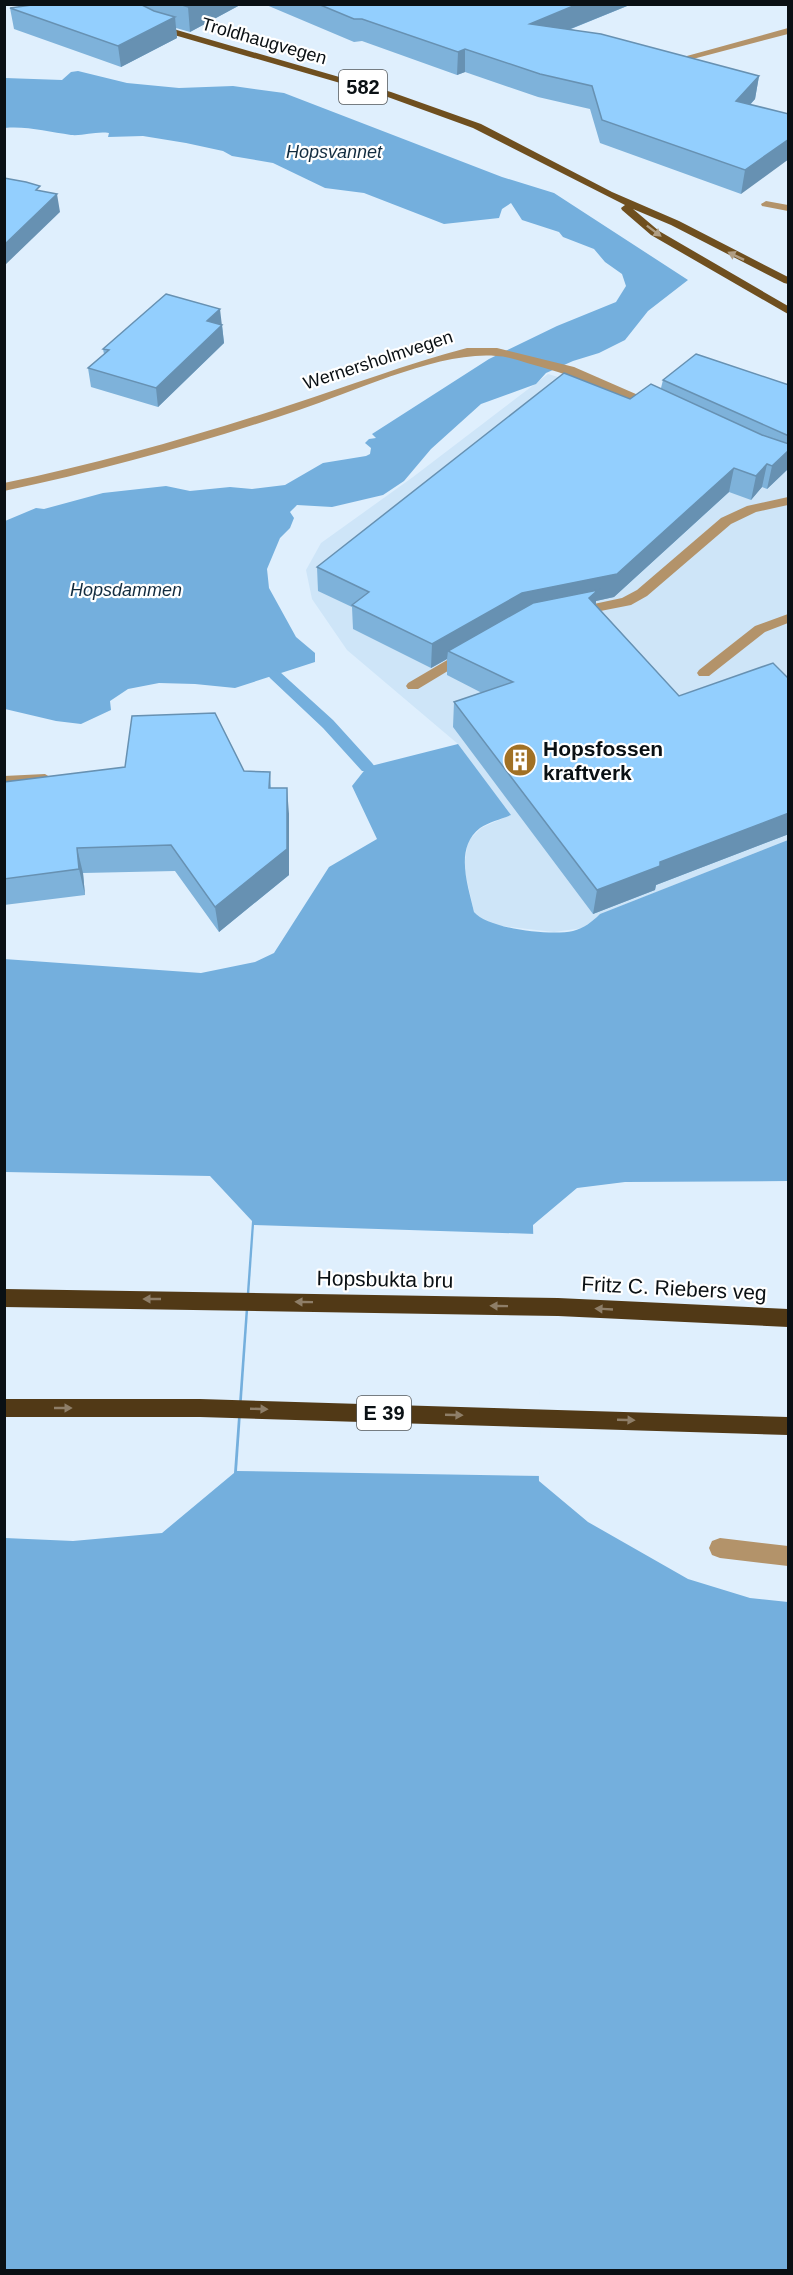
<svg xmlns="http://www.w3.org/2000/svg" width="793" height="2275" font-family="Helvetica,sans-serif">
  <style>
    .built { fill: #cee5f8 }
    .water { fill: #74afdd }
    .pier { fill: #dfeffd }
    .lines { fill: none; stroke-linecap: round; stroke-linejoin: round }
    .stream { fill: #74afdd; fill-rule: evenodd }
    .lane { fill: #b3936a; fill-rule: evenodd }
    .street { fill: #b3936a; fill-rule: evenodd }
    .primary { fill: #6f4f1f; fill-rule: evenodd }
    .highway { fill: #513916; fill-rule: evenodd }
    .wall { fill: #7eb2da }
    .shaded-wall { fill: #6791b2 }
    .building { fill: #93cffe; stroke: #6791b2; stroke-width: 1.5 }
    .oneway { fill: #b09e84 }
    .oneway2 { fill: #8e7e68 }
    .labels { text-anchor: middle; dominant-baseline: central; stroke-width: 4.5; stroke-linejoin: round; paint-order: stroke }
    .far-street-label { font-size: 18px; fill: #0a1014; stroke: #fff }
    .far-water-label { font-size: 18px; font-style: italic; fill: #122c40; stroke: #fff }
    .shield { fill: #fff; stroke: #54585a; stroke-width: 1.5 }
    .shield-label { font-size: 20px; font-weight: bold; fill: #0a1014 }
    .poi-label { font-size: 21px; font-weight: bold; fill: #0a1014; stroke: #fff; text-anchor: start }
    .street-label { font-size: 21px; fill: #0a1014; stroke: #fff }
  </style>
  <rect width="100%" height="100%" fill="#dfeffd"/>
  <!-- built -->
  <path class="built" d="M548,374L667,409L788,459V840L601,914L583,928L554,932L493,925L479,918L474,912L464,867L468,841L481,828L510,815L458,744L347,650L312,599L306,570L321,543L413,477Z"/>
  <!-- water -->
  <path class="water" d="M78,71L127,83L179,88L233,86L284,93L502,177L554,193L688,280L648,311L625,340L599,353L573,361L546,373L536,384L481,404L431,449L404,481L383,495L332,507L297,505L290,512L294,518L290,528L280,538L267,569L269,588L296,637L315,653V662L235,688L195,684L159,683L128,689L110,701L111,710L81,724L56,721L5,709V521L36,508L44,509L103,493L166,486L190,491L230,487L252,489L285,485L323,463L366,456L370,454L371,448L365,443L369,439L376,438L372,434L489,359L557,326L616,302L626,286L622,274L605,262L594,249L563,237L559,232L522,220L511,203L502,209L499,218L444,224L364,193L325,188L273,163L232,156L223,151L186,143L143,136L108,137L109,133C96,131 84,136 71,135C49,132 27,126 5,128V78L62,80L71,72Z
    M458,744L511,815C501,819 489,822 480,828C454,848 468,885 474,912C488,929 551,936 573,931C584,928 592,922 600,914L788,840V1181L625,1182L577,1188L533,1225L539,1481L588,1522L688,1579L750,1598L788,1602V2270H5V1538L73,1541L162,1533L234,1473L252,1221L210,1176L5,1172L4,959L201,973L255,962L274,953L329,867L377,839L352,786L367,767Z"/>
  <!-- pier -->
  <path class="pier" d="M254,1225L536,1234L542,1476L237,1471Z"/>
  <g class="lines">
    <!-- stream -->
    <path class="stream" d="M275,670L280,672L333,720L372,763L375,767L372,771H362L323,728L270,678L268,675Z"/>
    <!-- lane -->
    <path class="lane" d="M766,201L788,205V211L762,206L761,204Z
      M788,497V505L756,512L731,524L647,596L631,605L575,616L568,612L575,608L622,598L637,590L721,518L747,506Z
      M788,614V623L765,632L709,676H699L697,673L699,670L755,626Z
      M466,649L471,651L473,654L471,657L418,689H408L406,686L408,683Z
      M720,1538L788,1546V1566L720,1558L712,1555L709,1548L712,1541Z"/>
    <!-- street -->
    <path class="street" d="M788,28V34L670,65L665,62Z
      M467,348H497L574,367L661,405L655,409L651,408C610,391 570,374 527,363C517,360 506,356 496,356C439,351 354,392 299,410C203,442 104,470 4,491V483C101,463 196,436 290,405C349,386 406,364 467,348Z
      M45,774L53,779L50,783L4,786V776Z"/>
    <!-- primary -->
    <path class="primary" d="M104,4H116L163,26L391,92L481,124L612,192L679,221L788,277V284L784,283L671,225L633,209L659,231L788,306V314L651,235L622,210L621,208L625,205L473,128L385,96L157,30Z"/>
    <!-- highway -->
    <path class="highway" d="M4,1289L558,1298L788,1309V1327L558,1316L4,1307Z
      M4,1399H200L788,1417V1435L200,1417H4Z"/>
  </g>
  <!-- wall -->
  <path class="wall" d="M39,4H240V5L190,32L176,28L177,38L121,67L14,29L10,8Z
    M264,4H632L571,29L759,76L755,99L750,105L789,114L741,194L600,143L590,109L538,97L465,72L457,75L362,41L354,42Z
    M222,324L224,343L158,407L91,387L88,368L104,354L103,349Z
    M663,380L789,385L788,469L767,489L762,487L751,500L729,492L614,597L596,601V605L679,696L789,679V834L656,885L655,890L593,914L453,727L454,702L482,693L447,675V659L431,668L353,629L352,607L318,591L317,567L661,388Z
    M244,771L270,772L271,788L289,814V875L219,932L175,871L83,873L85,895L4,905V782Z"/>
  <!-- shaded-wall -->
  <path class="shaded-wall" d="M193,4H240V5L190,32L188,7Z
    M578,4H632L528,46L530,24Z
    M175,17L177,38L121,67L118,46Z
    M465,49V72L457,75L458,52Z
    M759,76L755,99L732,124L736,101Z
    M789,139V159L741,194L745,170Z
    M57,194L60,212L4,266V245Z
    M220,309L224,343L158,407L156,388L207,321Z
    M789,450L788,469L767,489L772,466Z
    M767,464L762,487L751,500L756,476Z
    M734,468L729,492L614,597L596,601L595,615L448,651L447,659L431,668L432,644L522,593Z
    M287,788L289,814V875L219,932L215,907Z
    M789,813V834L656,885L655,890L593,914L597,890L660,862Z
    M77,848L83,873L85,895L79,869Z"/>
  <!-- building -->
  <path class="building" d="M39,4H140L154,11L175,17L118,46L10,8Z
    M179,4H193L188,7Z
    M318,4H578L530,24L601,34L759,76L736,101L789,114V139L745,170L602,120L592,86L540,74L465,49L458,52L362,19H354Z
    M4,178L26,182L40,186L36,190L57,194L4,245Z
    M166,294L220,309L207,321L222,325L156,388L88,368L109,350L103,349Z
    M696,354L789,385V436L663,380Z
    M564,373L630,399L651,384L762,435L789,444V450L772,466L767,464L756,476L734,468L617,574L522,593L432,644L352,605L369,592L317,567Z
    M598,590L589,598L679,696L773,663L789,679V813L660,862V866L597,890L454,702L513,682L448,651L533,603Z
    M215,713L244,771L270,772L269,788H287V849L215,907L171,845L77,848L79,869L4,879V782L125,767L132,716Z"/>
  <!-- one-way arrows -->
  <defs><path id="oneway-solid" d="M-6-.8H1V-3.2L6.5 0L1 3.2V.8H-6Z" transform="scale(1.5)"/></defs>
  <g class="oneway">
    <use href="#oneway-solid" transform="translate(654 231) rotate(37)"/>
    <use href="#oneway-solid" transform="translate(736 256) rotate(-154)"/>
  </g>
  <g class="oneway2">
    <use href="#oneway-solid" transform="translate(152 1299) rotate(-180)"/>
    <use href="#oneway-solid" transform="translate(304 1302) rotate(-179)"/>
    <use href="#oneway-solid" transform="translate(499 1306) rotate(-179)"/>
    <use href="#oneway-solid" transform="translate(604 1309) rotate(-177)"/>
    <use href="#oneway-solid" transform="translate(63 1408)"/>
    <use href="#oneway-solid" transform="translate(259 1409) rotate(2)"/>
    <use href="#oneway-solid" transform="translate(454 1415) rotate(2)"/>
    <use href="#oneway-solid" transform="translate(626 1420) rotate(2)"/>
  </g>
  <!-- icons -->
  <defs>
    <symbol id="building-disc" viewBox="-11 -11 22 22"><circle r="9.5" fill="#a17125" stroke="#fff"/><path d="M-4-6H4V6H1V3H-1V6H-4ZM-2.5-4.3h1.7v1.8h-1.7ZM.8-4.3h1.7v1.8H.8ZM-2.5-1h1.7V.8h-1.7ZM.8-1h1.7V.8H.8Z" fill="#fff"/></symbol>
  </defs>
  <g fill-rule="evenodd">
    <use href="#building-disc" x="501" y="741" width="38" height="38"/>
  </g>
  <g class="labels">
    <!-- far-street labels -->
    <g class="far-street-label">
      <text transform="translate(264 41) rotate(16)">Troldhaugvegen</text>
      <text transform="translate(378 360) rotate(-18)">Wernersholmvegen</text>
    </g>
    <!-- far-water labels -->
    <g class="far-water-label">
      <text x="334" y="152">Hopsvannet</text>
      <text x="126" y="590">Hopsdammen</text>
    </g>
    <!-- shield labels -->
    <g class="shield">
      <rect x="339" y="70" width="48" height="34" rx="4.5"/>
      <rect x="357" y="1396" width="54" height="34" rx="4.5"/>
    </g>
    <g class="shield-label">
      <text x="363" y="87">582</text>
      <text x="384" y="1413">E 39</text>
    </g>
    <!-- poi labels -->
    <g class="poi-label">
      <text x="543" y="748">Hopsfossen<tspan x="543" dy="24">kraftverk</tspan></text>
    </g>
    <!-- street labels -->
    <g class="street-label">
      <text transform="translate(385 1279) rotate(1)">Hopsbukta bru</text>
      <text transform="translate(674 1288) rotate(3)">Fritz C. Riebers veg</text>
    </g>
  </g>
  <!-- border -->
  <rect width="793" height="2275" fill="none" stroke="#0a1014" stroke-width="12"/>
</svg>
